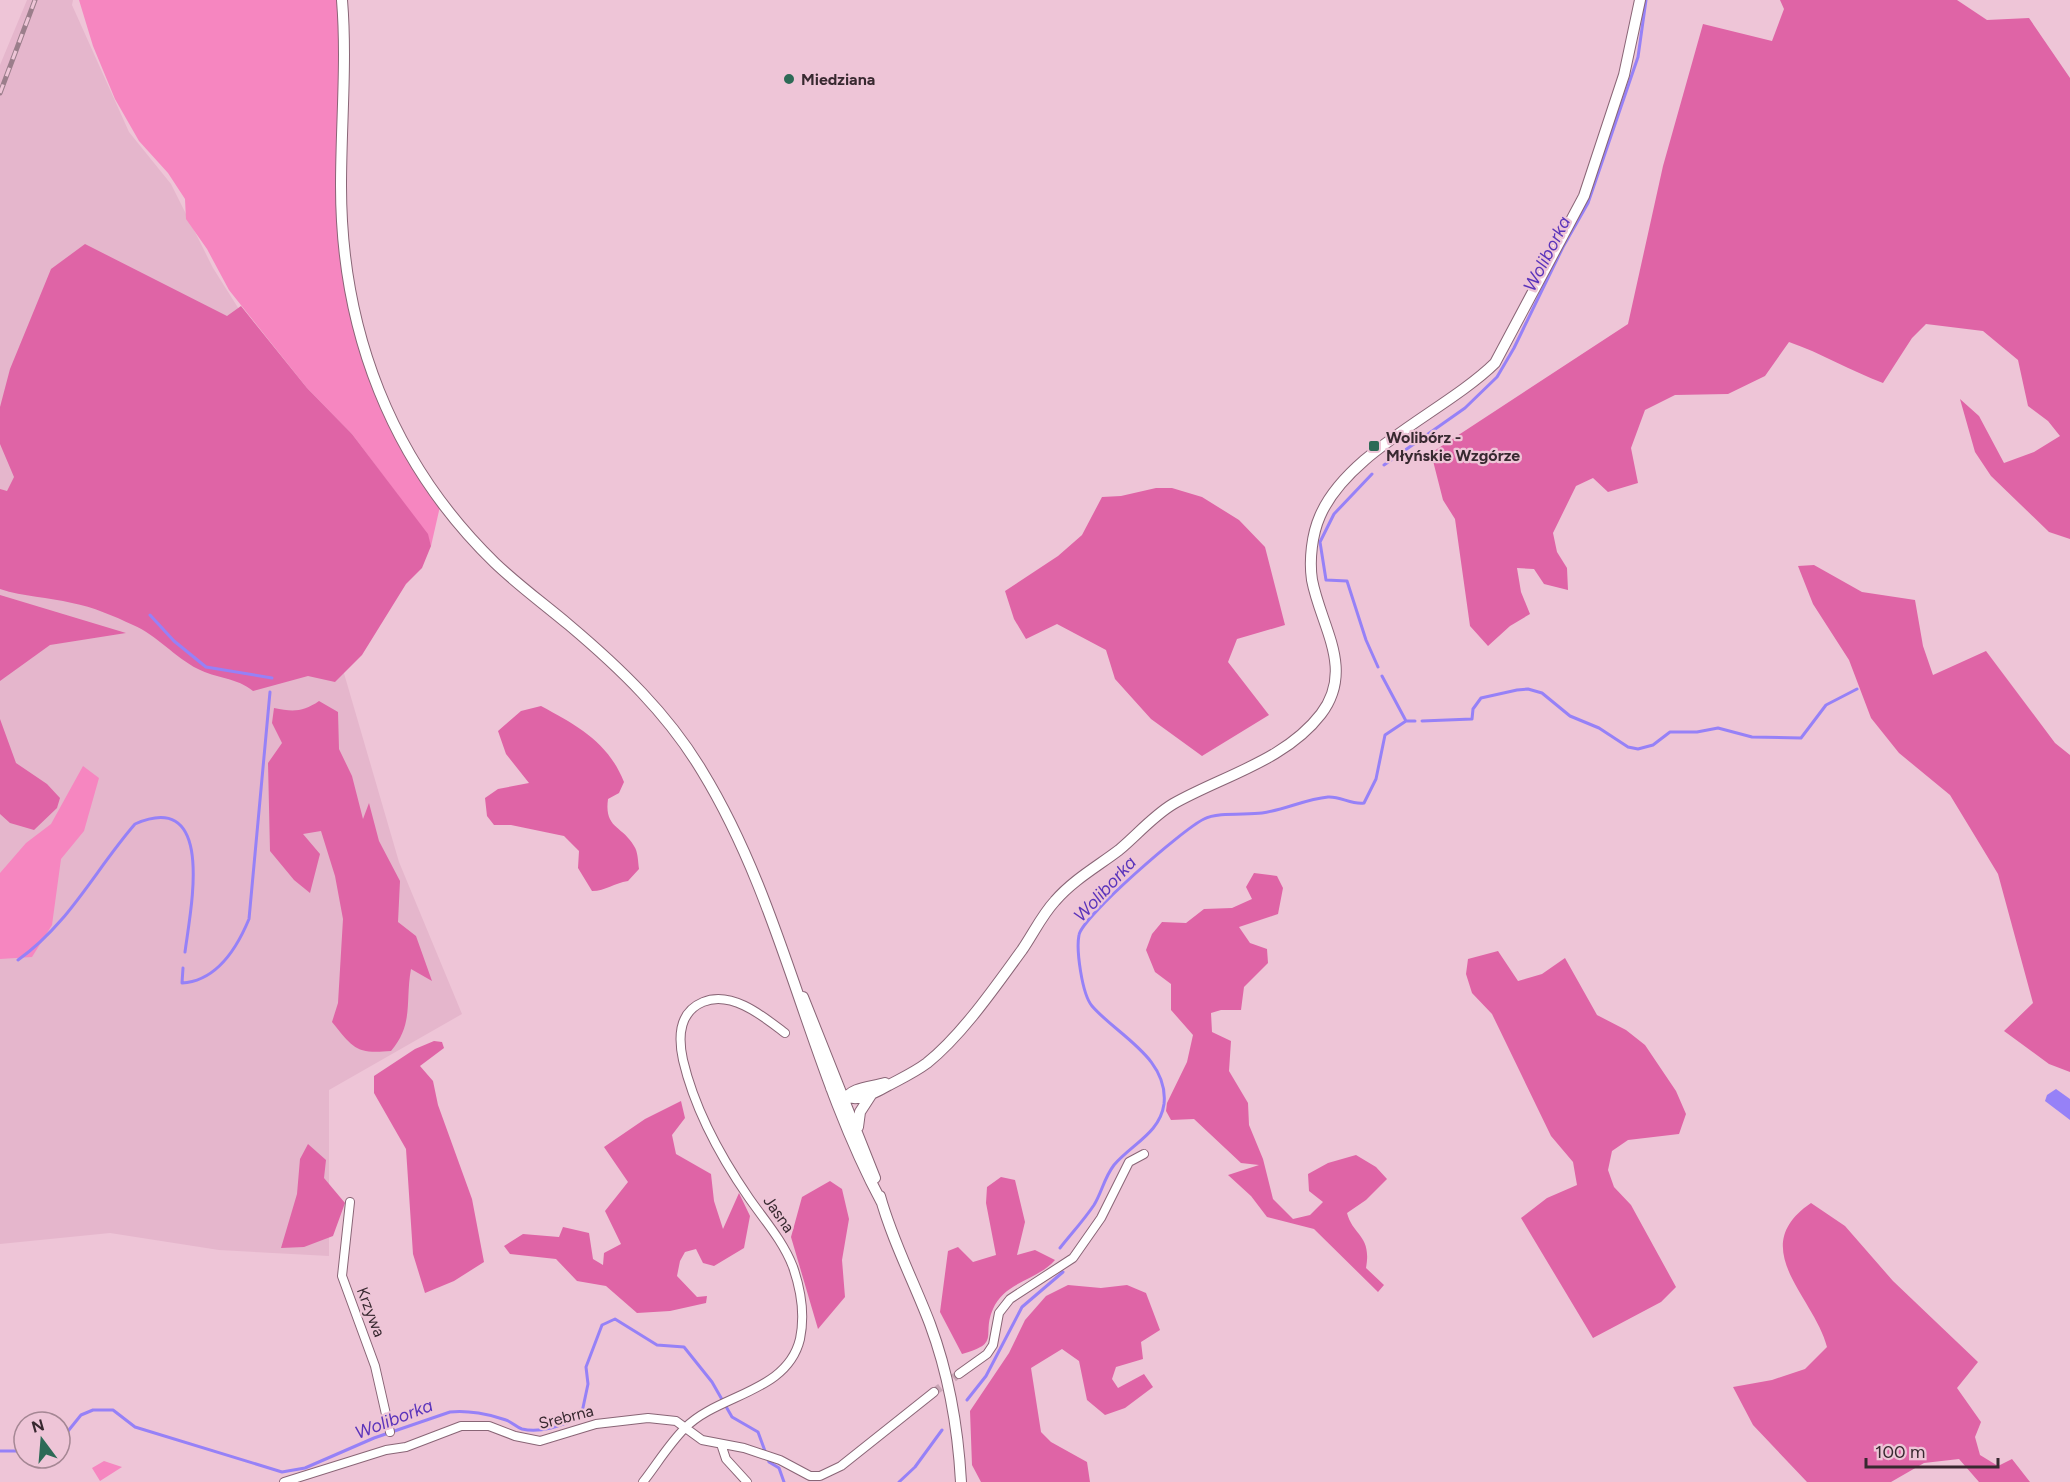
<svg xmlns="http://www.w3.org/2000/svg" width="2070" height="1482" font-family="Figtree,sans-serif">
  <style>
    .built { fill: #e5b6cc }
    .green { fill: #f686c0 }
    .forest { fill: #df64a6 }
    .water { fill: #9681f7 }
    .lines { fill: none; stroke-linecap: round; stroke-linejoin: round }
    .stream { stroke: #9681f7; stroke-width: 3 }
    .minor-tunnel { stroke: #caa6b6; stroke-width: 8; stroke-dasharray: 8 4; stroke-linecap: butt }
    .minor-casing { stroke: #896576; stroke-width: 10 }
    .secondary-casing { stroke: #896576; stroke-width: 12 }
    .minor { stroke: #fff; stroke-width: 8 }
    .secondary { stroke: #fff; stroke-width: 10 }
    .rail-casing { stroke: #9b7e8b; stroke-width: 5 }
    .rail { stroke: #eec5d7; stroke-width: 3; stroke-dasharray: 9; stroke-linecap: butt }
    .poi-dot { fill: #2d6a56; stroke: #eec5d7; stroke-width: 2 }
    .labels { text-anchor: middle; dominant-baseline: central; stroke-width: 4.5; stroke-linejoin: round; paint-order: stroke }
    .poi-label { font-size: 16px; font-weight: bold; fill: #382930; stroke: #eec5d7; text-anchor: start }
    .street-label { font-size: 16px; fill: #382930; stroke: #eec5d7 }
    .water-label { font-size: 18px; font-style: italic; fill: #5b34bb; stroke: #eec5d7 }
  </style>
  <rect width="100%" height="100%" fill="#eec5d7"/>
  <!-- built -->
  <path class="built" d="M27,0H73L72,5L129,132L171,184L213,268L259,341L341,663L399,862L462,1014L329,1090V1256L219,1250L110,1233L0,1244V65Z"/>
  <!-- green -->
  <path class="green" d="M79,0H342V227L372,377L441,502L431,546L427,534L352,434L307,388L229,290L207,249L186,219L185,199L168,173L139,141L115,99L93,46Z
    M83,766L99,778L84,831L61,859L52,925L32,957L0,959V873L26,843L51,824Z
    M104,1461L122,1467L100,1481L92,1468Z"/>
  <!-- forest -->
  <path class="forest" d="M1780,0H1957L1987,20L2029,18L2070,78V539L2049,532L1991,476L1975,452L1960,399L1979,416L2004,463L2034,452L2060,436L2048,421L2028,406L2018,360L1983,331L1926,324L1912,338L1883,383C1851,371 1821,353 1789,342L1765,376L1728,394L1675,395L1645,410L1631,448L1638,483L1608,492L1593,478L1576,486L1553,533L1557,552L1567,568L1568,590L1544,584L1534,569L1517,568L1521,592L1530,614L1510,626L1488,646L1470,626L1455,519L1443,500L1431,453L1628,324L1663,166L1703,24L1772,41L1784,9Z
    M85,244L227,316L241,306L307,388L352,434L428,534L431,546L422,568L406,584L362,655L335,682L308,676L253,691C238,678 215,678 198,669C174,657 157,635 133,625C114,616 93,607 72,603C48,597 24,597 0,589V489L7,491L14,477L0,444V407L10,369L51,269Z
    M1156,488H1172L1202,497L1239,520L1265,547L1285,625L1237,639L1228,662L1269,715L1202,756L1151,719L1115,679L1106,650L1057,624L1026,639L1014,619L1005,591L1058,556L1082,535L1102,497L1121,496Z
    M1814,565L1862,592L1915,600L1923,646L1933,675L1986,651L2055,743L2070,755V1072L2049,1064L2004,1031L2033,1003L1998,874L1950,795L1899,753L1871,718L1849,660L1813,604L1798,566Z
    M0,595L126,633L50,645L0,681Z
    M319,701L338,712L339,749L352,776L363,819L369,803L379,841L400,881L398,922L416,936L432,981L411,969C405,1002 414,1024 391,1051C356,1054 354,1049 332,1022L338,1003L343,919L335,876L321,831L303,834L320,854L310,893L294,880L270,851L268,763L282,743L272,723L274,708C293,712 303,712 319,701Z
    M541,706C578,726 608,742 624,782L619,793L608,799C604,829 622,825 634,846C638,851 638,862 639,869L628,881C614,883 606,891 592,891L578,868L579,851L564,836L511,825H494L487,816L485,798L498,789L529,783L506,754L498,731L521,711Z
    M0,719L16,763L47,784L60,798L57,808L34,830L10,823L0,814Z
    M1254,873L1277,876L1283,888L1278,914L1239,927L1250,943L1267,949L1268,963L1244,987L1241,1010H1221L1211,1013L1212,1032L1231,1041L1229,1071L1248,1103L1249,1125L1263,1159L1273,1199L1293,1219L1310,1215L1323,1202L1309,1191L1308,1174L1328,1163L1356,1155L1376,1167L1387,1179L1366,1200L1347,1213C1353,1236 1372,1235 1366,1268L1384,1285L1378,1292L1314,1229L1267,1217L1251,1196L1228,1175L1259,1165L1241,1163L1194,1119L1171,1120L1166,1111L1167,1103L1187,1062L1193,1035L1171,1010V984L1155,972L1146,950L1152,934L1162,922L1186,923L1204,909L1232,908L1252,899L1246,887Z
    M1498,951L1518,981L1542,974L1565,958L1597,1015L1626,1030L1645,1045L1676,1091L1686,1114L1679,1134L1628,1140L1612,1151L1608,1170L1614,1187L1631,1205L1676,1287L1661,1302L1593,1338L1521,1218L1547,1198L1577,1185L1573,1162L1551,1136L1492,1014L1472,993L1466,974L1468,959Z
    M434,1041L442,1042L444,1048L420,1066L433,1081L438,1105L472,1199L484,1262L454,1281L425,1293L413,1254L406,1149L374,1093V1076L415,1049Z
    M681,1101L685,1118L672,1135L676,1154L711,1174L714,1201L723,1229L739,1193L750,1216L744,1248L714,1266L703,1263L696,1249L685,1252L680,1261L677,1276L697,1297L707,1296L706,1303L670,1311L637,1313L606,1286L577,1281L556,1259L510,1254L504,1246L523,1234L559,1237L563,1227L589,1233L593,1259L603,1265L604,1253L621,1244L605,1211L628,1182L604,1147L645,1119Z
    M308,1144L326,1160L324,1178L345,1203L333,1236L304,1247L281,1248L297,1194L300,1159Z
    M1001,1177L1015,1180L1025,1222L1017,1255L1035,1250L1055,1260C1038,1280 1004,1282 993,1309C981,1336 1002,1343 962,1354L940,1312L948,1251L958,1247L973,1262L996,1255L986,1203L987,1187Z
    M830,1181L842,1189L849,1219L842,1260L845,1297L818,1329L791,1237L802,1197Z
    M1811,1203L1845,1226L1893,1281L1978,1362L1957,1388L1981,1422L1975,1437L1980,1455L1998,1466L2012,1459L2030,1482H1979L1959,1459L1924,1463L1891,1482H1807L1753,1425L1733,1387L1772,1380L1805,1369L1827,1347C1814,1296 1745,1248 1811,1203Z
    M1068,1285L1101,1288L1127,1285L1146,1293L1160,1330L1141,1342L1143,1359L1116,1367L1112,1379L1118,1388L1144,1374L1153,1387L1125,1408L1105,1415L1087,1400L1079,1361L1062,1349L1031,1368L1041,1432L1051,1442L1087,1462L1090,1482H981L972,1465L970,1411L1009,1353L1025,1320L1046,1296Z"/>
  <!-- water -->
  <path class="water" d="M2056,1089L2070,1099V1120L2045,1101L2047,1095Z"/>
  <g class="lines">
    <!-- stream -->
    <path class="stream" d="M1384,465L1465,408L1497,377L1514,348L1563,247L1588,203L1638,57L1646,0
      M1372,474L1334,514L1320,542L1326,580L1347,581L1366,640L1378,667
      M150,615L174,641L206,667L272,678
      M1382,676L1406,721
      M1406,721H1415
      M1422,721L1472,719L1473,709L1481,698L1517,690L1528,689L1542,693L1570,716L1599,728L1628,747L1638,749L1653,745L1670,732H1697L1718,728L1752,737L1801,738L1826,705L1857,689
      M18,960C69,924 95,870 135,824C217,788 190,912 185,952
      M183,968L182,983C217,981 237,948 249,919L270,692
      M1060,1248C1071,1234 1084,1220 1094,1205C1102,1192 1104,1178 1114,1165C1132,1144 1160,1133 1164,1104C1169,1058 1117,1035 1092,1006C1082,994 1076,950 1079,935C1082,917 1183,829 1204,819C1217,812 1247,815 1262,813C1284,810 1306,799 1328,797C1340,796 1352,805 1364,803L1376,779L1385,735L1406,721
      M967,1400L986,1376L1022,1307L1063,1272
      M60,1441L81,1415L93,1410H113L135,1427L282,1472L305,1468L374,1438L450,1412C467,1410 490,1414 506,1420C512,1422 516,1427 522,1429C542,1434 564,1424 581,1417L588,1384L586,1367L602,1325L615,1319L657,1345L684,1347L712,1382L732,1417L758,1432L769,1462L779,1468L784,1482
      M0,1451H24
      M899,1482L915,1467L942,1430"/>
    <!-- minor-tunnel -->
    <path class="minor-tunnel" d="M934,1392L959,1374"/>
    <defs>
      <path id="minor" d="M350,1202L342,1276L375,1366L390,1432
        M959,1374L987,1354L993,1345L999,1313L1010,1299L1073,1258L1101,1218L1129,1162L1144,1154
        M721,1444L726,1459L747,1482
        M284,1482L386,1450L406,1447L461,1426H489L515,1436L540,1441L596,1424L648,1418L676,1421L702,1440L744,1448L780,1460L810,1476H820L841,1466L934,1392
        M643,1482C657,1464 669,1444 685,1428C718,1394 787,1393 800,1339C805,1315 801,1290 793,1267C783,1241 765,1221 749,1198C720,1156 695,1111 683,1060C678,1037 679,1012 703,1002C732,990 764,1017 785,1033"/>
      <path id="secondary" d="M342,0C347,61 341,124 341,186C341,330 391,462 495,563C518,585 544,604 569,625C620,668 668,714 702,771C784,905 808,1065 882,1203
        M803,997L875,1178
        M831,1088C852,1106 868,1097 889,1085C902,1078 915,1072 927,1063C962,1035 995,987 1022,950C1033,934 1042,915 1055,901C1073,880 1098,866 1119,850C1137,835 1153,816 1173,804C1222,776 1285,761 1321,714C1355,669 1321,627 1312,580C1309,560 1312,534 1320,516C1348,451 1446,411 1495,363L1584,196L1624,75L1640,0
        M844,1101C850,1087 872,1087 885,1083
        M858,1127L860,1112L871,1095
        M880,1196C892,1240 914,1282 930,1324C949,1375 958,1428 961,1482"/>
    </defs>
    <!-- minor casing -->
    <use href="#minor" class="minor-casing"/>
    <!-- secondary casing -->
    <use href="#secondary" class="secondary-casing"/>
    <!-- minor -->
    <use href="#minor" class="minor"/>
    <!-- secondary -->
    <use href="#secondary" class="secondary"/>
    <defs>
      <path id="rail" d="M0,93L35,0"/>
    </defs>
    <!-- rail casing -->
    <use href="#rail" class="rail-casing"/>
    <!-- rail -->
    <use href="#rail" class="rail"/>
  </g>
  <!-- markers -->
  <g class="poi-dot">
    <circle cx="789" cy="79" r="6"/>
    <rect x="1368" y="440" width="12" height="12" rx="3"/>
  </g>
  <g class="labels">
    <!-- poi labels -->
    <g class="poi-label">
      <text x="801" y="79">Miedziana</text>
      <text x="1386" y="437">Wolibórz -<tspan x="1386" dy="18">Młyńskie Wzgórze</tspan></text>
    </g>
    <!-- street labels -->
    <g class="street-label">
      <text transform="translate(779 1214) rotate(55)">Jasna</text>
      <text transform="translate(371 1312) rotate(69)">Krzywa</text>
      <text transform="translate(566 1417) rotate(-14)">Srebrna</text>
    </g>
    <!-- water labels -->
    <g class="water-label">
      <text transform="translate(1547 254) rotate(-63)">Woliborka</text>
      <text transform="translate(1105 889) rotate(-47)">Woliborka</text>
      <text transform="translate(394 1419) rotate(-21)">Woliborka</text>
    </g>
  </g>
  <!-- north arrow -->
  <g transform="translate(42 1440) rotate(344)"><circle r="28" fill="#eec5d7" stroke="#a58794" stroke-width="1.5"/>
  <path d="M0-4.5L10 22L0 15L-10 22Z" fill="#2d6a56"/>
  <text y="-9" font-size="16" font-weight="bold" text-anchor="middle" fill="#382930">N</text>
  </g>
  <!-- scale -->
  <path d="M1866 1458v9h132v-9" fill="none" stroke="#382930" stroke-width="3"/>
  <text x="1875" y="1458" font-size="18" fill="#382930" stroke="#eec5d7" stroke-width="4.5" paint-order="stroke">100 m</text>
</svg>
